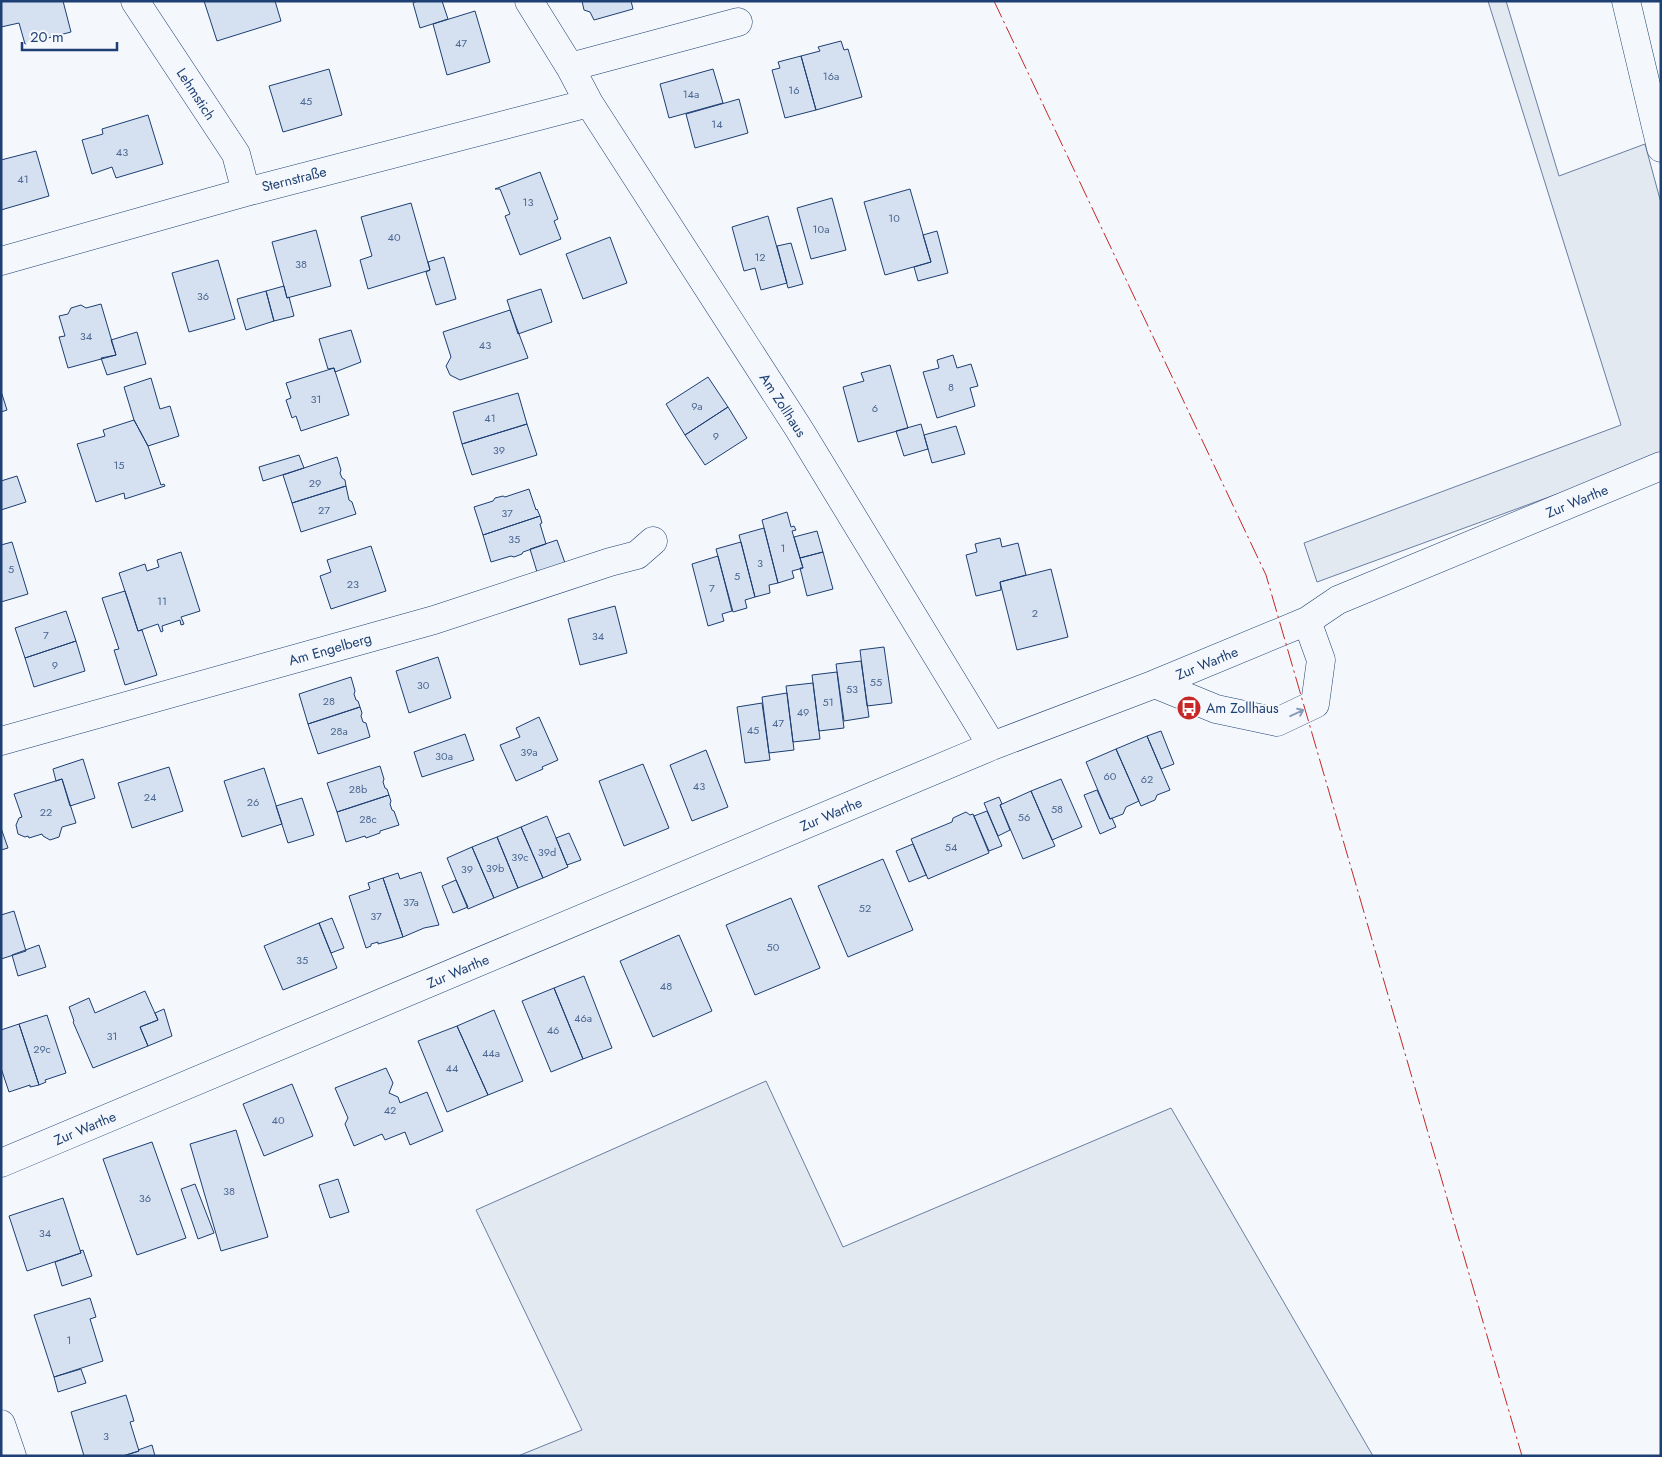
<svg xmlns="http://www.w3.org/2000/svg" width="1662" height="1457" font-family="Jost,sans-serif">
  <style>
    .green { fill: #e3e9f0; stroke: #687fa3 }
    .building { fill: #d5e0f0; stroke: #1d3f73 }
    .lines { fill: none; stroke-linecap: round; stroke-linejoin: round }
    .minor-casing { stroke: #1d3f73; stroke-width: 29 }
    .minor { stroke: #f4f7fb; stroke-width: 28 }
    .power { stroke: #c62828; stroke-width: 1; stroke-dasharray: 18 4 2.5 4; stroke-linecap: butt }
    .oneway { stroke: #889bb7 }
    .labels { text-anchor: middle; dominant-baseline: central; stroke-width: 4; stroke-linejoin: round; paint-order: stroke }
    .number-label { font-size: 11px; fill: #4b6792 }
    .street-label { font-size: 14px; fill: #1d3f73; stroke: #f4f7fb }
    .poi-label { font-size: 14px; fill: #1d3f73; stroke: #f4f7fb; text-anchor: start }
  </style>
  <rect width="100%" height="100%" fill="#f4f7fb"/>
  <!-- green -->
  <path class="green" d="M1488,1H1506L1559,176L1645,144L1661,203V456L1317,582L1304,543L1621,425Z
    M766,1081L843,1247L1171,1108L1373,1456H518L582,1430L476,1210Z"/>
  <!-- building -->
  <path class="building" d="M1,1H63L71,32L25,44L19,23L1,27Z
    M204,1H275L281,21L217,41Z
    M417,1H442L448,19L420,28L413,3Z
    M582,1H631L633,9L594,20L590,12L584,10Z
    M475,11L490,62L447,75L433,24Z
    M841,41L844,50L848,49L862,97L816,110L801,56L820,51L818,47Z
    M801,56L816,110L785,118L772,70L780,68L778,62Z
    M329,69L342,115L283,132L269,86Z
    M713,69L723,103L669,118L660,84Z
    M739,99L748,133L695,148L686,114Z
    M148,115L163,164L116,178L112,167L92,174L82,140L103,134L102,129Z
    M36,151L49,196L1,210V160Z
    M540,172L558,219L554,221L561,239L520,255L505,216L510,214L500,189H495Z
    M910,189L931,262L885,275L864,202Z
    M832,198L846,250L811,259L797,208Z
    M411,203L430,270L368,289L360,260L372,256L361,217Z
    M768,216L787,283L761,290L755,268L744,271L732,227Z
    M316,230L331,286L287,298L272,242Z
    M937,231L948,273L918,281L914,267L931,262L923,235Z
    M610,237L627,283L583,299L566,254Z
    M791,243L803,284L788,288L777,246Z
    M444,257L456,299L436,305L426,272L430,270L428,262Z
    M218,260L235,319L189,332L172,273Z
    M284,286L287,298L289,297L294,316L274,321L266,291Z
    M541,289L552,322L518,334L507,300Z
    M266,291L274,321L246,330L237,299Z
    M101,304L116,355L68,368L59,337L65,336L59,316L68,314L71,308L81,305L86,308Z
    M510,310L528,358L460,380L450,375L446,366L451,357L443,332Z
    M351,330L361,362L335,372L334,368L328,369L319,339Z
    M137,332L146,364L107,375L101,358L116,355L111,340Z
    M953,355L957,368L971,364L978,386L970,388L975,406L937,418L923,372L939,368L937,360Z
    M890,365L908,428L858,442L843,387L864,381L861,373Z
    M334,368L349,415L301,431L296,416L292,418L286,400L291,398L286,383Z
    M708,377L728,407L685,435L666,404Z
    M151,378L160,409L170,406L179,436L148,446L134,420L124,387Z
    M1,391L7,410L1,412Z
    M518,393L527,424L462,444L453,412Z
    M728,407L747,438L705,465L685,435Z
    M134,420L148,446L161,485L164,484L165,486L125,499L124,493L96,502L77,444L105,436L103,430Z
    M527,424L537,455L472,475L462,444Z
    M921,424L928,449L904,456L896,431Z
    M956,426L965,454L932,463L924,435Z
    M299,455L304,468L263,481L259,467Z
    M337,457L341,470L340,473L342,478L345,480L346,486L292,503L283,475Z
    M17,476L26,502L1,510V481Z
    M346,486L349,500L352,502L356,514L301,532L292,503Z
    M529,489L536,510L537,509L540,516L483,535L474,507L493,501L495,498L503,496L505,497Z
    M787,512L791,527L794,526L796,530L792,531L803,568L792,571L794,578L778,583L762,520Z
    M540,516L542,523L540,524L546,544L523,552L522,554L514,557L511,556L491,562L483,535Z
    M764,528L778,583L769,585L770,593L755,597L739,535Z
    M817,531L823,552L800,558L794,537Z
    M1000,538L1002,547L1018,543L1026,575L1000,582L1001,590L976,596L966,555L977,552L975,544Z
    M557,540L565,563L537,572L530,549Z
    M12,542L28,594L1,602V545Z
    M741,542L755,597L745,600L747,608L733,612L716,549Z
    M371,546L386,591L331,609L320,576L331,572L327,560Z
    M181,552L200,611L181,617L184,624L181,625L180,620L162,626L163,631L161,632L158,624L138,631L119,573L145,564L147,571L159,567L157,560Z
    M823,552L833,589L807,596L800,568H803L800,558Z
    M718,556L732,611L722,614L724,621L708,626L692,564Z
    M1051,569L1068,637L1017,650L1000,582Z
    M125,591L138,631L142,630L157,675L125,685L114,650L119,649L102,598Z
    M615,606L627,653L580,665L568,619Z
    M66,611L76,641L25,658L15,628Z
    M76,641L85,671L34,687L25,658Z
    M884,647L892,703L867,706L860,650Z
    M438,657L451,698L409,713L396,671Z
    M861,661L869,717L844,721L836,664Z
    M837,672L844,728L819,731L812,675Z
    M351,677L355,691L354,694L356,700L358,701L360,707L308,724L299,694Z
    M813,683L820,739L793,742L786,686Z
    M787,693L794,750L769,753L762,697Z
    M762,703L770,760L745,763L737,707Z
    M360,707L362,713L361,716L363,722L366,723L370,737L318,754L308,724Z
    M539,717L558,760L542,767L543,769L516,781L500,745L520,737L516,728Z
    M1161,731L1174,764L1161,769L1147,736Z
    M465,734L474,760L422,777L414,752Z
    M1147,736L1170,790L1157,795L1155,800L1141,806L1116,749Z
    M1116,749L1139,801L1126,807L1123,814L1110,819L1086,762Z
    M706,750L728,807L692,821L670,765Z
    M83,759L95,798L70,806L62,779L56,781L53,769Z
    M643,764L669,828L624,846L599,781Z
    M380,766L384,779L383,782L385,788L387,789L389,795L337,812L327,783Z
    M169,767L183,811L132,828L118,783Z
    M264,768L282,824L242,837L224,781Z
    M62,779L76,823L62,827L59,837L50,840L43,836L42,834L29,838L28,836L25,837L18,834L16,825L19,818L22,817L14,794Z
    M1061,779L1082,827L1052,840L1031,791Z
    M1097,790L1110,819L1112,818L1116,827L1100,834L1084,795Z
    M1031,791L1055,846L1023,859L1000,805Z
    M389,795L391,801L390,804L392,810L394,811L399,825L380,831V833L366,838L365,836L346,842L337,812Z
    M999,797L1002,804L1000,805L1010,830L998,836L984,803Z
    M302,798L314,835L288,843L276,806Z
    M987,811L1002,846L989,851L974,816Z
    M966,812L970,815L973,814L989,853L928,879L911,839L952,822L953,818Z
    M547,816L568,867L543,878L521,827Z
    M521,827L543,878L518,888L497,837Z
    M1,828L8,848L1,850Z
    M569,833L581,860L567,865L556,838Z
    M497,837L518,888L494,898L472,847Z
    M913,844L926,875L909,882L896,851Z
    M472,847L494,898L468,909L447,858Z
    M883,859L913,930L848,957L818,886Z
    M421,872L439,925L424,928L403,937L383,878L398,873L400,879Z
    M383,878L403,937L378,944V942L371,944V946L366,948L349,896L370,889L368,883Z
    M456,880L468,907L453,913L442,886Z
    M791,898L820,968L755,995L726,925Z
    M14,911L26,951L1,959V915Z
    M332,918L344,948L331,953L319,923Z
    M319,923L337,968L283,990L264,946Z
    M679,935L712,1011L653,1037L620,961Z
    M39,945L46,967L18,976L12,955Z
    M584,976L612,1048L583,1059L554,988Z
    M554,988L583,1059L551,1072L522,1001Z
    M145,991L158,1020L140,1027L148,1046L93,1068L73,1022L74,1021L69,1007L89,998L95,1013Z
    M164,1009L172,1036L148,1046L140,1027L158,1020L155,1013Z
    M494,1010L523,1081L488,1095L457,1026Z
    M47,1015L66,1073L45,1080L46,1082L39,1085L19,1024Z
    M19,1024L39,1085L30,1087V1085L9,1092L1,1068V1030Z
    M457,1026L488,1095L447,1112L418,1041Z
    M386,1068L393,1083L389,1093L398,1097L400,1103L427,1092L443,1131L410,1145L405,1132L385,1140L382,1134L354,1146L345,1124L348,1118L335,1088Z
    M292,1084L313,1136L264,1156L243,1104Z
    M236,1130L268,1237L221,1251L190,1144Z
    M152,1142L186,1238L137,1255L103,1159Z
    M338,1179L349,1212L330,1218L319,1185Z
    M195,1184L214,1233L198,1239L181,1189Z
    M63,1198L81,1253L27,1271L9,1216Z
    M83,1250L92,1276L62,1286L55,1262L81,1253L80,1251Z
    M90,1298L96,1317L90,1319L103,1361L54,1377L34,1315Z
    M81,1369L86,1383L58,1392L54,1377Z
    M126,1395L134,1421L130,1422L139,1451L123,1456H84L71,1412Z
    M152,1445L155,1456H123L139,1451L138,1450Z"/>
  <g class="lines">
    <defs>
      <path id="minor" d="M135,1L236,154L246,192
        M529,1L570,67L589,103L799,429L992,746
        M1626,1L1661,148
        M570,67L738,22
        M1,261L246,192L589,103
        M1155,684L1216,709L1277,722L1315,704L1321,660L1307,621
        M1,741L434,620L610,562L637,555L653,541
        M1,1163L992,746L1155,684L1307,621L1338,600L1661,466
        M1,1424L12,1456"/>
    </defs>
    <!-- minor casing -->
    <use href="#minor" class="minor-casing"/>
    <!-- minor -->
    <use href="#minor" class="minor"/>
    <!-- power -->
    <path class="power" d="M994,1L1266,575L1522,1456"/>
  </g>
  <!-- one-way arrows -->
  <defs><path id="oneway-shaft" d="M-6 0H5M1.5-3L5.5 0L1.5 3" fill="none" stroke-width="1.6" stroke-linecap="round" stroke-linejoin="round" transform="scale(1.25)"/></defs>
  <use class="oneway" href="#oneway-shaft" transform="translate(1297 713) rotate(-25)"/>
  <!-- icons -->
  <defs>
    <symbol id="bus-disc" viewBox="-11 -11 22 22"><circle r="9.5" fill="#c62828" stroke="#f4f7fb"/><path d="M-5-6H5V4H4V6H2V4H-2V6H-4V4H-5ZM-3.5-4V0h7V-4ZM-3.5 1.2v1.5H-2V1.2ZM2 1.2v1.5H3.5V1.2Z" fill="#fff"/></symbol>
  </defs>
  <g fill-rule="evenodd">
    <use href="#bus-disc" x="1175" y="694" width="28" height="28"/>
  </g>
  <g class="labels">
    <!-- number labels -->
    <g class="number-label">
      <text x="461" y="43">47</text>
      <text x="831" y="76">16a</text>
      <text x="794" y="90">16</text>
      <text x="691" y="94">14a</text>
      <text x="306" y="101">45</text>
      <text x="717" y="124">14</text>
      <text x="122" y="152">43</text>
      <text x="23" y="179">41</text>
      <text x="528" y="202">13</text>
      <text x="894" y="218">10</text>
      <text x="821" y="229">10a</text>
      <text x="394" y="237">40</text>
      <text x="760" y="257">12</text>
      <text x="301" y="264">38</text>
      <text x="203" y="296">36</text>
      <text x="86" y="336">34</text>
      <text x="485" y="345">43</text>
      <text x="951" y="387">8</text>
      <text x="316" y="399">31</text>
      <text x="697" y="406">9a</text>
      <text x="875" y="408">6</text>
      <text x="490" y="418">41</text>
      <text x="716" y="436">9</text>
      <text x="499" y="450">39</text>
      <text x="119" y="465">15</text>
      <text x="315" y="483">29</text>
      <text x="324" y="510">27</text>
      <text x="507" y="513">37</text>
      <text x="514" y="539">35</text>
      <text x="783" y="548">1</text>
      <text x="760" y="563">3</text>
      <text x="11" y="569">5</text>
      <text x="737" y="576">5</text>
      <text x="353" y="584">23</text>
      <text x="712" y="588">7</text>
      <text x="162" y="601">11</text>
      <text x="1035" y="613">2</text>
      <text x="46" y="635">7</text>
      <text x="598" y="636">34</text>
      <text x="55" y="665">9</text>
      <text x="876" y="682">55</text>
      <text x="423" y="685">30</text>
      <text x="852" y="689">53</text>
      <text x="329" y="701">28</text>
      <text x="828" y="702">51</text>
      <text x="803" y="712">49</text>
      <text x="778" y="723">47</text>
      <text x="753" y="730">45</text>
      <text x="339" y="731">28a</text>
      <text x="529" y="752">39a</text>
      <text x="444" y="756">30a</text>
      <text x="1110" y="776">60</text>
      <text x="1147" y="779">62</text>
      <text x="699" y="786">43</text>
      <text x="358" y="789">28b</text>
      <text x="150" y="797">24</text>
      <text x="253" y="802">26</text>
      <text x="1057" y="809">58</text>
      <text x="46" y="812">22</text>
      <text x="1024" y="817">56</text>
      <text x="368" y="819">28c</text>
      <text x="951" y="847">54</text>
      <text x="547" y="852">39d</text>
      <text x="520" y="857">39c</text>
      <text x="495" y="868">39b</text>
      <text x="467" y="869">39</text>
      <text x="411" y="902">37a</text>
      <text x="865" y="908">52</text>
      <text x="376" y="916">37</text>
      <text x="773" y="947">50</text>
      <text x="302" y="960">35</text>
      <text x="666" y="986">48</text>
      <text x="583" y="1018">46a</text>
      <text x="553" y="1030">46</text>
      <text x="112" y="1036">31</text>
      <text x="42" y="1049">29c</text>
      <text x="491" y="1053">44a</text>
      <text x="452" y="1068">44</text>
      <text x="390" y="1110">42</text>
      <text x="278" y="1120">40</text>
      <text x="229" y="1191">38</text>
      <text x="145" y="1198">36</text>
      <text x="45" y="1233">34</text>
      <text x="69" y="1340">1</text>
      <text x="106" y="1436">3</text>
    </g>
    <!-- street labels -->
    <g class="street-label">
      <text transform="translate(196 94) rotate(57)">Lehmstich</text>
      <text transform="translate(294 179) rotate(-14)">Sternstraße</text>
      <text transform="translate(783 405) rotate(57)">Am Zollhaus</text>
      <text transform="translate(1577 501) rotate(-22)">Zur Warthe</text>
      <text transform="translate(330 649) rotate(-16)">Am Engelberg</text>
      <text transform="translate(1207 663) rotate(-22)">Zur Warthe</text>
      <text transform="translate(831 814) rotate(-23)">Zur Warthe</text>
      <text transform="translate(458 971) rotate(-23)">Zur Warthe</text>
      <text transform="translate(85 1128) rotate(-23)">Zur Warthe</text>
    </g>
    <!-- poi labels -->
    <g class="poi-label">
      <text x="1206" y="708">Am Zollhaus</text>
    </g>
  </g>
  <!-- border -->
  <rect width="1662" height="1457" fill="none" stroke="#1d3f73" stroke-width="5"/>
  <!-- scale -->
  <path d="M22 42v8h95v-8" fill="none" stroke="#1d3f73" stroke-width="2.5"/>
  <text x="30" y="42" font-size="15" fill="#1d3f73" stroke="#f4f7fb" stroke-width="4" paint-order="stroke">20 m</text>
</svg>
